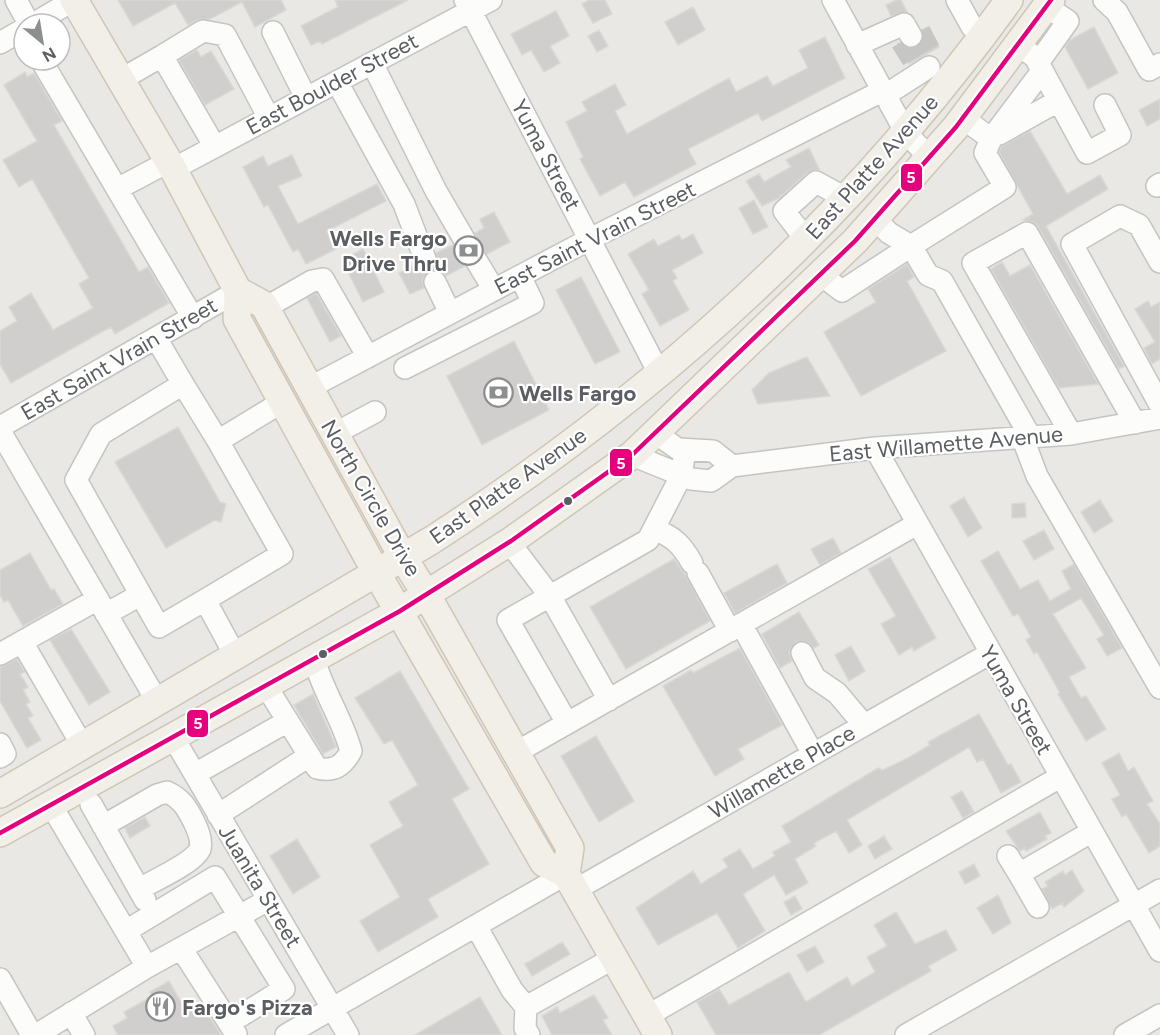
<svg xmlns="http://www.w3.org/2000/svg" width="1160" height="1035" font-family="Figtree,sans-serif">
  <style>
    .building { fill: #d1cfce; stroke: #d9d8d4; stroke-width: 1.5 }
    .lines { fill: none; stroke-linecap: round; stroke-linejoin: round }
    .minor-tunnel { stroke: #c6c6c4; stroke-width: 21; stroke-dasharray: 21 10; stroke-linecap: butt }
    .minor-casing { stroke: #c4c4c4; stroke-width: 24 }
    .major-casing { stroke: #cfc6b5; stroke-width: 30 }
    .minor { stroke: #fcfcfb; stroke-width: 21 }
    .major { stroke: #f1efe8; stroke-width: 27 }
    .bus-1-casing { stroke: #fff; stroke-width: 9 }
    .bus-1 { stroke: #e5007d; stroke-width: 4.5 }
    .bus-dot { fill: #5b5e62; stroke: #fff; stroke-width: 2 }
    .labels { text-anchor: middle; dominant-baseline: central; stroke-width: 4.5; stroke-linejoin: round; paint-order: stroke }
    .street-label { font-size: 22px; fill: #5b5e62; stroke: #fff }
    .poi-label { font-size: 22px; font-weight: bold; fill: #5b5e62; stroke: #fff; text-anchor: start }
    .line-badge { stroke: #fff; stroke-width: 2 }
    .badge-label { font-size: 16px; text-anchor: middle; font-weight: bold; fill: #fff }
  </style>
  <rect width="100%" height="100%" fill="#eae8e5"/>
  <!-- building -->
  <path class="building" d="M118,0H281L286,10L255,27L242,2L210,19L197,20L188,25L175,3L133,26Z
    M335,0H408L322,44L320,41L311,45L301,26L338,7Z
    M589,0H605L612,14L593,23L582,4Z
    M896,0H901L907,12L891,16L886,5Z
    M693,7L705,30L678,45L665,22Z
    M556,11L569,36L550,46L560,63L544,72L531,50L522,55L511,34Z
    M928,27L939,47L909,64L898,43L910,49L917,47L922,42V30Z
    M1094,27L1118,73L1088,89L1065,47L1070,40Z
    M599,30L608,46L597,52L588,36Z
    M825,37L845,78L762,121L758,113L688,149L696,164L634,197L625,182L600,196L580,159L583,157L566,122L587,111L582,102L615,84L626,105L615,111L627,134L729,78L736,92L767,76L773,86L808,68L799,50Z
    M197,50L201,57L211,51L234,89L205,105L179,60Z
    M25,72L27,77L34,73L62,121L54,125L139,272L148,267L169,303L115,334L111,327L105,330L11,383L0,364V331L17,321L9,307L31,293L53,330L93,308L79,284L89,278L32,179L19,187L3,160L37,141L4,85Z
    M1160,99V119L1147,126L1139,110Z
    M1030,131L1067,194L1100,175L1108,189L1046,226L1124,366L1119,369L1038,227L1033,222L1023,220L1033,214L999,152L1002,146Z
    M809,148L819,169L807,173L779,198L762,206L746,181L759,174L764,182L791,167L786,160Z
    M292,155L302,176L278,186L298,224L377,184L386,201L327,231L336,249L306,264L298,249L293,252L268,205L264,207L243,167L263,156L268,166Z
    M754,200L768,227L753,234L739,208Z
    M494,212L510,242L487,254L482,249L472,248L477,240L475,233L484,228L480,219Z
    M693,234L703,253L672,270L677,278L673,281L689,310L660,326L642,294L649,290L628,254L654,239L658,246L679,235L682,240Z
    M453,245L458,250L468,251L463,260L465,266L446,276L442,271L431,270L437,262L436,253Z
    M363,249L384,292L363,302L342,260Z
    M1002,262L1010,276L1030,265L1098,384L1059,388L991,269Z
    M907,264L914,277L907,281L946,351L861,396L824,332L876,302L868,289Z
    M414,265L422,271H429L422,280L424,288L410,294L399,273Z
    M581,277L620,352L595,364L556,290Z
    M316,293L341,336L330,342L307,298Z
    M1148,301L1151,307L1160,302V359L1152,364L1144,348L1155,342L1135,309Z
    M514,341L549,410L482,445L447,376Z
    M807,357L830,396L758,404L752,390L769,373Z
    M178,427L220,502L226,504L221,522L215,520L166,548L115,462Z
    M964,497L982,528L968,537L950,506Z
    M1100,500L1113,521L1094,533L1081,512Z
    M1025,503L1026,517L1012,518V504Z
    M1044,530L1054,549L1034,560L1023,541Z
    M833,538L841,553L820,565L811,549Z
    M998,551L1020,589L1038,580L1050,601L1071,589L1062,571L1074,564L1122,648L1107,656L1097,639L1104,635L1081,598L1053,614L1086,668L1069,677L1081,698L1086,696L1106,729L1086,741L1058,694L1060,693L1037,652L1034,654L1026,640L1031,637L1018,614L1013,616L981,561Z
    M30,553L51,590L54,589L63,604L23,626L8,600L4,602L0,595V570Z
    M890,557L936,638L914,651L912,647L899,655L881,624L896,616L868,569Z
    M674,559L685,574L710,621L626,669L590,607Z
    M777,564L787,583L735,613L724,593Z
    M799,612L819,645L814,648L808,642H796L789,652L792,661L780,668L762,634Z
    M71,629L110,692L89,705L50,640Z
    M851,646L865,671L849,681L835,655Z
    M740,648L782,725L738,749L744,759L715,776L663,686L691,670L693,673Z
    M17,659L25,672L20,674L28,687L23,690L30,702L26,704L33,716L28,718L41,740L27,748L0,701V667Z
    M400,671L469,789L452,799L489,864L428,899L438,917L378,952L360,921L400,897L370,845L403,826L389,802L418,785L392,740L384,744L355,698Z
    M313,694L336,747L323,754L294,705Z
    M979,714L1008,765L1011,764L1021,782L1001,793L983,759L977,762L969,747L847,820L862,845L849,853L836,831L814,843L816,846L795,859L808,883L786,895L774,875L743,894L765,931L738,948L717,913L658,945L636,908L693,871L701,884L728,867L723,859L740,849L753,869L775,856L773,852L791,842L782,826L878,768L883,770L908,758L930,745L928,742Z
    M596,736L634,801L599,822L561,756Z
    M1119,753L1128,771L1134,767L1153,801L1147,804L1160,824V846L1149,853L1126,814L1122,817L1112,799L1120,795L1102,763Z
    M962,791L974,812L963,818L951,797Z
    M1040,812L1051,833L1045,836L1047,839L1026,851L1025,848L1020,851L1006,831Z
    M145,817L150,826L130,838L125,828Z
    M884,836L892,849L875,859L868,846Z
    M297,839L320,877L293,894L270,856Z
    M974,864L980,876L965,884L959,872Z
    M1072,870L1084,891L1064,907L1062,903L1052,909L1042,889L1048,886L1045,882L1063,871L1065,875Z
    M998,895L1011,923L993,934L977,908Z
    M795,896L802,909L791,915L784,902Z
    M896,912L915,944L946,930L957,950L928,966L931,971L819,1035H716L697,1002L719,989L729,1005L789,972L806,1002L847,977L852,986L875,972L867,957L887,946L874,925Z
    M562,942L570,954L532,976L525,964Z
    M815,946L824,962L807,972L797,955Z
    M169,981L182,1004L186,1001L190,1009L201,1003L221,1035H118L113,1026L127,1018L124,1012L153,996L150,992Z
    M594,995L608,1018L603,1020L612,1035H552L542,1016L557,1007L560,1013Z
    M480,997L502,1035H415Z"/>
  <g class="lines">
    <!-- minor-tunnel -->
    <path class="minor-tunnel" d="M920,31L931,52
      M901,42L913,61"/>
    <defs>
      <path id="minor" d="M16,0L29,24
        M465,0L660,375
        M833,0L906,133L929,157
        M957,0L972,27L984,34
        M1104,0L1117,12L1149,70L1160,64
        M33,24L74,0
        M273,32L306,98
        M0,43L24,29
        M857,45L904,24L911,36
        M1019,46L1035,57L1087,153L1120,135L1105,105
        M41,60L117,189L168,162
        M372,63L436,191L464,239
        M1038,63L1068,21L1047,7
        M120,80L162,56
        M337,82L404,204L425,259
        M884,96L929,67
        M999,134L1058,101
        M991,139L1042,71
        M215,147L162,56L203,31L225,35L269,118
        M173,169L491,0
        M1157,186L1160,184
        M117,189L193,318
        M875,219L889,233L911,246L1005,187L985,153L991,139L963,118
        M807,241L784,211L816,182L847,199
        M476,260L494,290
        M1160,262L1139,225L1120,216L1072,244L1160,405
        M821,275L842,291L911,246L928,275L942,281L1031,438
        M435,282L450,313
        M265,308L312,281L323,279L368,357
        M156,338L183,384L101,434L76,480L159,627L205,600L235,655
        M405,368L533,303L520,276
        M183,384L218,441L282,402
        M309,388L590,239L882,91
        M0,427L238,291
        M0,431L157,701
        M655,433L678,449L713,451L732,466
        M334,434L375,412
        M1071,434L973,263L1027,233L1135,423
        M1023,439L1037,476L1160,688
        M875,448L1160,951
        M632,455L691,479L711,481L732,466L875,448L1071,434L1160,418
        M654,529C674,537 682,545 692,563
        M509,542L550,596L609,700
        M698,573L730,631
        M205,600L282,554L218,441
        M106,614L140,595
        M741,624L813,754
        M22,642L82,745
        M802,653L815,678L837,693L864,725
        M0,654L98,599
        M266,686L317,768C334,772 343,766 351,751C342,718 323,692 314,659
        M567,723L508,620L648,540L681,476L685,450
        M173,737L348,1035
        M0,744L5,754L0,757
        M515,753L917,524
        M195,774L288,721
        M91,804L145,900
        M51,805L147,967
        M218,815L309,756
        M103,826L157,795L167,792C182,799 187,808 194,822C198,830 202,841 200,849C194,863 153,881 139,889
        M1008,856L1019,874
        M575,890L989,654
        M1038,907L1019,874L1091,832
        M476,926L512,990L526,1007L525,1028L529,1035
        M126,931L215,877L284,989L229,1023
        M181,948L236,1034
        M0,979L32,1035
        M526,1007L614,958
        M71,1013L84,1035
        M647,1016L1060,777
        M36,1035L147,967L268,900
        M286,1035L566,874
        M906,1035L1160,890
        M1125,1035L1160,1015"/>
      <path id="major" d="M74,0L173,169L238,291L237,319L376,572L544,863L566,874L658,1035
        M238,291L264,305L402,556L426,594L570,848L566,874
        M0,794L432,540C656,395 853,217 1009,0
        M0,833L400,611L511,541L632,455L855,241L956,127L1051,0"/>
    </defs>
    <!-- minor casing -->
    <use href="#minor" class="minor-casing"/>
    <!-- major casing -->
    <use href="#major" class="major-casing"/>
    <!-- minor -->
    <use href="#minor" class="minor"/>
    <!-- major -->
    <use href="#major" class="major"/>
    <defs>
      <path id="bus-1" d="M0,833L400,611L511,541L632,455L855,241L956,127L1051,0"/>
    </defs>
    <!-- bus-1 casing -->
    <use href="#bus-1" class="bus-1-casing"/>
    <!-- bus-1 -->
    <use href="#bus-1" class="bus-1"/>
  </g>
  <!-- icons -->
  <defs>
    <symbol id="bank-ring" viewBox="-11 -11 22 22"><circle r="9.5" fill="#fff" stroke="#8d8e90" stroke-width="1.5"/><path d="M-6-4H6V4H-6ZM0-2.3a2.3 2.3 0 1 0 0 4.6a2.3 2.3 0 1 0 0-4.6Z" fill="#8d8e90"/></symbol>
    <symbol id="restaurant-ring" viewBox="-11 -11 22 22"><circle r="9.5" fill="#fff" stroke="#8d8e90" stroke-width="1.5"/><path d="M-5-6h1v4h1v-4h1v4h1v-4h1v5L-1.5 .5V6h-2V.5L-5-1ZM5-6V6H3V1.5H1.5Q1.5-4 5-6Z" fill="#8d8e90"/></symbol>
  </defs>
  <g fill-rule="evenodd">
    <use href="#bank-ring" x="452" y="234" width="33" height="33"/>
    <use href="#bank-ring" x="482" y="376" width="33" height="33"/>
    <use href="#restaurant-ring" x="144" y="990" width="33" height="33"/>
  </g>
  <!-- markers -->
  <g class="bus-dot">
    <circle cx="568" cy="501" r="5"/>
    <circle cx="323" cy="654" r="5"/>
  </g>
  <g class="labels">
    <!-- street labels -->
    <g class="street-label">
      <text transform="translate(332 84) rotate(-28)">East Boulder Street</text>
      <text transform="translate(546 155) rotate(62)">Yuma Street</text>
      <text transform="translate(872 167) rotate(-48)">East Platte Avenue</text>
      <text transform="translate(595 238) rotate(-27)">East Saint Vrain Street</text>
      <text transform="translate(119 359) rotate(-30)">East Saint Vrain Street</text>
      <text transform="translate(946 444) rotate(-5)">East Willamette Avenue</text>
      <text transform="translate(508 486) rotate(-35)">East Platte Avenue</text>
      <text transform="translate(371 498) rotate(60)">North Circle Drive</text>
      <text transform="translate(1016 700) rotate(60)">Yuma Street</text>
      <text transform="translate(782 772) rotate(-30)">Willamette Place</text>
      <text transform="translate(260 886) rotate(59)">Juanita Street</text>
    </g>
    <!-- poi labels -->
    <g class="poi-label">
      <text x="447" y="238" text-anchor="end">Wells Fargo<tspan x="447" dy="25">Drive Thru</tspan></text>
      <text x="519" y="393">Wells Fargo</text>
      <text x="182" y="1007">Fargo's Pizza</text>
    </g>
  </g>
  <g class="line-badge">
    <rect x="900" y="163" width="23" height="29" rx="6" fill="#e5007d"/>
    <rect x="609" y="448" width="24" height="29" rx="6" fill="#e5007d"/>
    <rect x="186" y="709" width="23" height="29" rx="6" fill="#e5007d"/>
  </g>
  <g class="badge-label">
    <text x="911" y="183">5</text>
    <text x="621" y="469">5</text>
    <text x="198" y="729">5</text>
  </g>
  <!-- north arrow -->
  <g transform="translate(42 42) rotate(150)"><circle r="28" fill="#ffffff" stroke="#bdbfc0" stroke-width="1.5"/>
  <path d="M0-4.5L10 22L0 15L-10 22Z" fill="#8d8e90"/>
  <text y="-9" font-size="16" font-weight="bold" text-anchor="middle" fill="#5b5e62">N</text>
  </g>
</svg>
